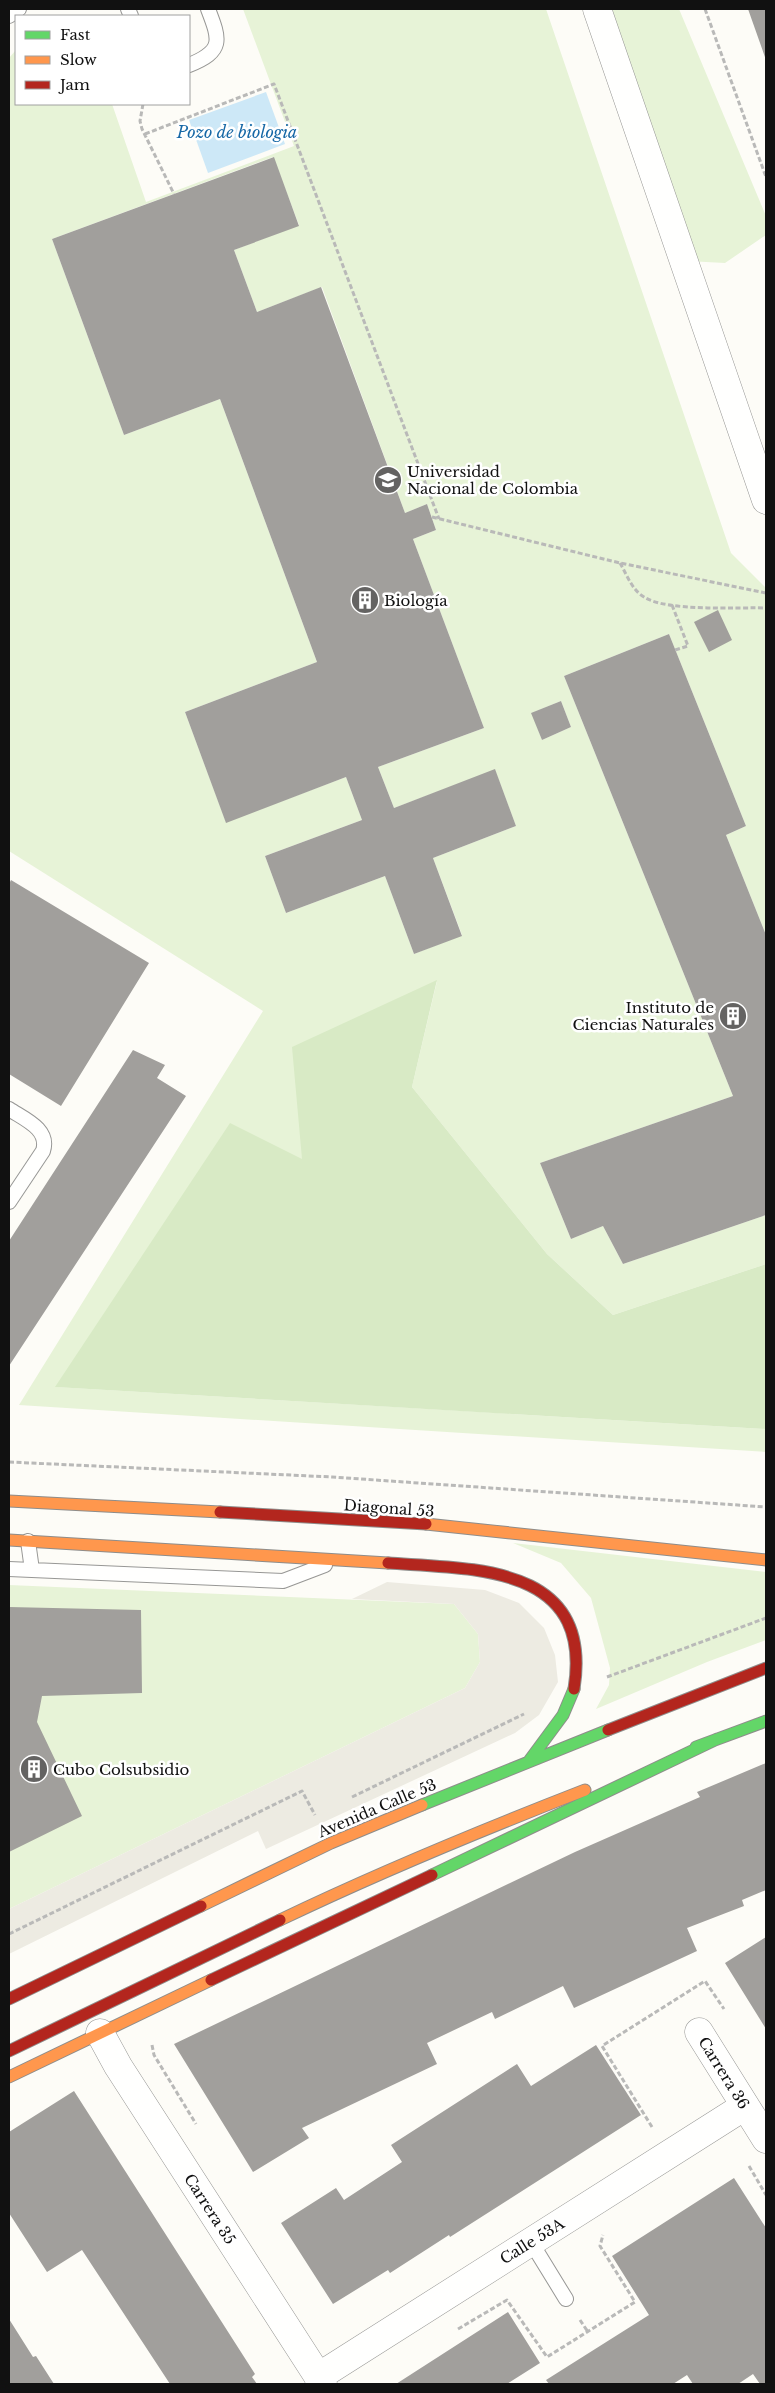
<svg xmlns="http://www.w3.org/2000/svg" width="775" height="2393" font-family="'Libre Baskerville',serif">
  <style>
    .green { fill: #e7f3d7; fill-rule: evenodd }
    .forest { fill: #d8eac5 }
    .plaza { fill: #edebe2 }
    .water { fill: #cde8f7 }
    .building { fill: #a19f9c }
    .lines { fill: none; stroke-linecap: round; stroke-linejoin: round }
    .lane-casing { stroke: #979795; stroke-width: 16 }
    .street-casing { stroke: #979795; stroke-width: 29 }
    .fast-casing { stroke: #8e8d8b; stroke-width: 13 }
    .slow-casing { stroke: #8e8d8b; stroke-width: 13 }
    .jam-casing { stroke: #8e8d8b; stroke-width: 13 }
    .path { stroke: #b9b9b8; stroke-width: 3; stroke-dasharray: 5 2.5; stroke-linecap: butt }
    .lane { stroke: #fffffe; stroke-width: 14 }
    .street { stroke: #fffffe; stroke-width: 28 }
    .fast { stroke: #63d668; stroke-width: 11 }
    .slow { stroke: #ff974d; stroke-width: 11 }
    .jam { stroke: #b3261e; stroke-width: 11 }
    .labels { text-anchor: middle; dominant-baseline: central; stroke-width: 5; stroke-linejoin: round; paint-order: stroke }
    .poi-label { font-size: 15px; fill: #111; stroke: #fff; text-anchor: start }
    .street-label { font-size: 15px; fill: #111; stroke: #fff }
    .water-label { font-size: 16px; font-style: italic; fill: #1768a6; stroke: #fff }
  </style>
  <rect width="100%" height="100%" fill="#fdfcf7"/>
  <!-- green -->
  <path class="green" d="M243,9H546L731,553L766,588V935L726,835L746,826L669,634L564,676L733,1096L540,1163L571,1239L603,1226L623,1264L766,1215V1264L613,1315L547,1254L412,1087L437,981L302,1159L56,1387L766,1429V1452L19,1405L263,1011L9,851V58L16,50V104H112L146,202L294,146ZM273,157L299,225L234,250L257,312L322,287L405,513L427,504L436,530L413,539L484,728L378,767L394,808L495,770L516,826L433,858L462,935L414,954L385,876L286,913L265,856L362,820L346,777L226,822L185,712L317,662L220,399L124,435L52,239ZM561,701L571,727L542,740L532,713Z
    M598,9H679L766,216V235L725,263L687,261Z
    M513,1543L766,1572V1640L707,1662L596,1709L609,1685L610,1668L591,1598L561,1563Z
    M9,1585L454,1604L478,1634L480,1662L465,1688L9,1909Z"/>
  <!-- forest -->
  <path class="forest" d="M437,980L412,1087L547,1254L613,1315L766,1264V1429L55,1387L230,1123L302,1159L292,1047Z"/>
  <!-- plaza -->
  <path class="plaza" d="M387,1582L485,1590L519,1603L544,1628L555,1655L558,1682L539,1715L515,1733L266,1849L258,1831L9,1954V1909L465,1688L480,1662L478,1634L454,1604L352,1599Z"/>
  <!-- water -->
  <path class="water" d="M266,92L285,144L208,173L189,120Z"/>
  <!-- building -->
  <path class="building" d="M748,9H766V60Z
    M274,157L299,226L234,250L257,312L321,287L405,513L427,504L436,530L413,539L484,728L378,767L394,808L495,769L516,826L433,858L462,936L414,954L385,876L286,913L265,856L362,820L346,777L226,823L185,712L317,662L220,399L124,435L52,239Z
    M718,610L732,640L709,652L694,622Z
    M669,634L746,826L726,835L766,935V1215L623,1264L603,1226L571,1239L540,1163L733,1096L564,676Z
    M561,701L571,727L542,740L531,713Z
    M11,880L149,963L61,1106L9,1074V884Z
    M133,1050L165,1065L157,1078L186,1096L9,1366V1241Z
    M9,1607L141,1610L142,1693L42,1696L37,1722L82,1816L9,1852Z
    M766,1763V1890L742,1900L744,1906L687,1928L697,1951L574,2008L563,1986L495,2019L492,2012L427,2043L437,2064L302,2128L309,2138L253,2172L174,2044L575,1852L700,1797L697,1792Z
    M766,1937V2029L725,1963Z
    M596,2045L641,2115L450,2237L449,2235L390,2273L388,2270L333,2304L281,2223L336,2188L344,2200L402,2162L391,2145L517,2064L531,2086Z
    M74,2091L255,2374L252,2377L257,2384H170L82,2250L47,2272L9,2213V2132Z
    M734,2178L766,2228V2384H760L753,2374L738,2384H693L687,2375L673,2384H549L546,2380L649,2315L612,2256Z
    M508,2312L540,2363L507,2384H396Z
    M9,2319L33,2357L36,2356L54,2384H9Z"/>
  <g class="lines">
    <defs>
      <path id="lane" d="M128,9L131,16
        M9,16L19,9
        M189,65C224,51 220,40 208,9
        M9,1109C24,1119 50,1129 43,1151L9,1202
        M28,1541L32,1570
        M9,1569L283,1581L325,1565
        M531,2242L566,2299"/>
      <path id="street" d="M597,9L766,500
        M699,2032L766,2139
        M100,2033L118,2066L323,2384
        M318,2377L745,2106"/>
      <path id="fast" d="M696,1747L766,1721
        M529,1761L563,1715L574,1689
        M422,1805L608,1730
        M432,1875L717,1739"/>
      <path id="slow" d="M9,1501L220,1512
        M426,1524L766,1560
        M9,1540L388,1563
        M201,1906L331,1843L422,1805
        M280,1920C380,1872 482,1830 585,1790
        M9,2077L211,1980"/>
      <path id="jam" d="M220,1512L426,1524
        M388,1563C473,1569 594,1564 574,1689
        M608,1730L766,1668
        M211,1980L432,1875
        M9,1999L201,1906
        M9,2051L280,1920"/>
    </defs>
    <!-- lane casing -->
    <use href="#lane" class="lane-casing"/>
    <!-- street casing -->
    <use href="#street" class="street-casing"/>
    <!-- fast casing -->
    <use href="#fast" class="fast-casing"/>
    <!-- slow casing -->
    <use href="#slow" class="slow-casing"/>
    <!-- jam casing -->
    <use href="#jam" class="jam-casing"/>
    <!-- path -->
    <path class="path" d="M705,9L766,177
      M143,104L140,121L142,129L174,194
      M145,134L274,84L439,519
      M432,517L620,563L766,593
      M620,563C627,575 632,590 644,597C667,612 737,607 766,608
      M672,605L688,646L675,650
      M9,1462L332,1477L766,1507
      M607,1677L766,1618
      M352,1797L524,1714
      M9,1934L302,1791L315,1815
      M152,2045L154,2055L196,2124
      M652,2127L602,2046L705,1981L724,2009
      M749,2166L766,2195
      M580,2320L588,2332
      M458,2329L507,2300L547,2357L635,2302L600,2246L603,2235"/>
    <!-- lane -->
    <use href="#lane" class="lane"/>
    <!-- street -->
    <use href="#street" class="street"/>
    <!-- fast -->
    <use href="#fast" class="fast"/>
    <!-- slow -->
    <use href="#slow" class="slow"/>
    <!-- jam -->
    <use href="#jam" class="jam"/>
  </g>
  <!-- icons -->
  <defs>
    <symbol id="university-disc" viewBox="-11 -11 22 22"><circle r="9.5" fill="#646362" stroke="#fff"/><path d="M0-5L7-2L0 1L-7-2ZM-4 1L0 2.5L4 1V4Q0 6-4 4Z" fill="#fff"/></symbol>
    <symbol id="building-disc" viewBox="-11 -11 22 22"><circle r="9.5" fill="#646362" stroke="#fff"/><path d="M-4-6H4V6H1V3H-1V6H-4ZM-2.5-4.3h1.7v1.8h-1.7ZM.8-4.3h1.7v1.8H.8ZM-2.5-1h1.7V.8h-1.7ZM.8-1h1.7V.8H.8Z" fill="#fff"/></symbol>
  </defs>
  <g fill-rule="evenodd">
    <use href="#university-disc" x="372" y="464" width="32" height="32"/>
    <use href="#building-disc" x="349" y="584" width="32" height="32"/>
    <use href="#building-disc" x="717" y="1000" width="32" height="32"/>
    <use href="#building-disc" x="18" y="1753" width="32" height="32"/>
  </g>
  <g class="labels">
    <!-- poi labels -->
    <g class="poi-label">
      <text x="407" y="471">Universidad<tspan x="407" dy="17">Nacional de Colombia</tspan></text>
      <text x="384" y="600">Biología</text>
      <text x="714" y="1007" text-anchor="end">Instituto de<tspan x="714" dy="17">Ciencias Naturales</tspan></text>
      <text x="53" y="1769">Cubo Colsubsidio</text>
    </g>
    <!-- street labels -->
    <g class="street-label">
      <text transform="translate(389 1508) rotate(4)">Diagonal 53</text>
      <text transform="translate(377 1808) rotate(-23)">Avenida Calle 53</text>
      <text transform="translate(724 2073) rotate(58)">Carrera 36</text>
      <text transform="translate(210 2209) rotate(57)">Carrera 35</text>
      <text transform="translate(532 2241) rotate(-32)">Calle 53A</text>
    </g>
    <!-- water labels -->
    <g class="water-label">
      <text x="237" y="132">Pozo de biologia</text>
    </g>
  </g>
  <!-- border -->
  <rect width="775" height="2393" fill="none" stroke="#111111" stroke-width="20"/>
  <!-- legend -->
  <rect x="15" y="15" width="175" height="90" fill="#ffffff" stroke="#a0a0a0"/>
  <rect x="25" y="31" width="25" height="8" fill="#63d668" stroke="#a0a0a0"/>
  <text x="60" y="40" font-size="15" fill="#111111">Fast</text>
  <rect x="25" y="56" width="25" height="8" fill="#ff974d" stroke="#a0a0a0"/>
  <text x="60" y="65" font-size="15" fill="#111111">Slow</text>
  <rect x="25" y="81" width="25" height="8" fill="#b3261e" stroke="#a0a0a0"/>
  <text x="60" y="90" font-size="15" fill="#111111">Jam</text>
</svg>
